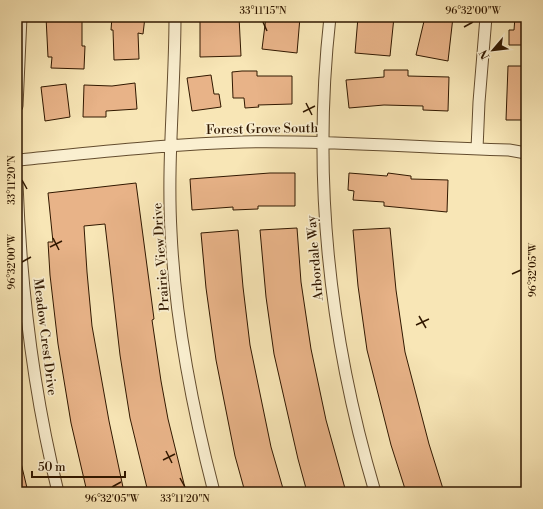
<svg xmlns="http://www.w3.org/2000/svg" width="543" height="509" font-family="'Libre Bodoni',serif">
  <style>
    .building { fill: #e8b388; stroke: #311800 }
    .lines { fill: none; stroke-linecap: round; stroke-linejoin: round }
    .street-casing { stroke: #634c2e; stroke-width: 13 }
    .street { stroke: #faefd0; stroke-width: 11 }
    .ticks { fill: none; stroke: #311800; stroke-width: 1.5 }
    .labels { text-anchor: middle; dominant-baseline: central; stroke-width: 3.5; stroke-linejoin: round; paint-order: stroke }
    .street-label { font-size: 13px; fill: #311800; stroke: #faefd0 }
    .neatline { fill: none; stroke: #311800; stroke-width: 1.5 }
    .ticks-label { font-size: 10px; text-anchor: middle; fill: #311800 }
  </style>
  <rect width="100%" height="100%" fill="#f8e6b6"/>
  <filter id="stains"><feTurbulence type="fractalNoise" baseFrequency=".005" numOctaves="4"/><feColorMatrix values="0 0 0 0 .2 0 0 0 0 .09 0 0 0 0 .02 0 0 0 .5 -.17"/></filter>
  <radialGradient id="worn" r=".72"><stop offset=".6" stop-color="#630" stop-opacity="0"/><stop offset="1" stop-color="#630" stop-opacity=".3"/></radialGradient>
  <!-- building -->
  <path class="building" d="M46,17H82V46H85L84,69L51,68L52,57H48Z
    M112,17H145L143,34L138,33L139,59L114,60L113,30H111Z
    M200,17H239L241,56L200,57Z
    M266,17H300L297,53L262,49Z
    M358,17H394L390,56L355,53Z
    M425,17H453L448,61L416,55Z
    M515,17H526V45H509V30H514Z
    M508,66H526V120H506Z
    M384,70H408V76L449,77L448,111L423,110V106L384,105L349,108L346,80L384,77Z
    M242,71H257V76H292V104L258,105L259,107L245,108L244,98H233L232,72Z
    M211,75L214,94H219L221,107L192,111L187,78Z
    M135,83L137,109L106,111V117H83L84,85L112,86Z
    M66,84L70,117L45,121L41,87Z
    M270,173H295V206H258V209L233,210V207L192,210L190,179Z
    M349,173L387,176L388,173L411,176V179L448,180L447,212L384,206V202L353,200L354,191L348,190Z
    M136,183L151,296L154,319L152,320L161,381L168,419L186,492H148L130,418L120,355L105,224L84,226L87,272L92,326L109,421L124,492H87L71,423L58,344L50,275L48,242H53L48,193Z
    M297,228L301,282L311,349L326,420L346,492H307L298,459L274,354L266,297L260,230Z
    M390,228L396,290L405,352L429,444L444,492H406L391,445L367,350L358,286L353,230Z
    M238,230L243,287L250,345L271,447L284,492H245L235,456L216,360L206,288L201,233Z
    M17,463H21L28,492H17Z"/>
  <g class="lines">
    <defs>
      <path id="street" d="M175,17C175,89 167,160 171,232C175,320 192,407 214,492
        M330,17C312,178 329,337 375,492
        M17,106L21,17
        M477,149L479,102L486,17
        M17,160C92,153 167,144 243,142C332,140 420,148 509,150L526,153
        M17,184C21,288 33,391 58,492"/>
    </defs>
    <!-- street casing -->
    <use href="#street" class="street-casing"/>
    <!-- street -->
    <use href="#street" class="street"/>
  </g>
  <!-- ticks -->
  <path class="ticks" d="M263,22L267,31M464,27L473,22M306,103L312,115M303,112L315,106M22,180L27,189M53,238L59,250M50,247L62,241M22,262L31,257M512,274L521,270M419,316L426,328M416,325L429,319M166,451L172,463M163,460L175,454M180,478L185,487M112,487L121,482"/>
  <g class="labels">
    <!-- street labels -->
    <g class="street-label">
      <text transform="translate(262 129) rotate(-1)">Forest Grove South</text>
      <text transform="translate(161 257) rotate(-94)">Prairie View Drive</text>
      <text transform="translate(315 258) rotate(-95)">Arbordale Way</text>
      <text transform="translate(45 337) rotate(83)">Meadow Crest Drive</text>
    </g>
  </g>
  <!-- margin -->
  <rect width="543" height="509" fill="none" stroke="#f8e6b6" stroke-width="44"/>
  <!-- north arrow -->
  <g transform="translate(493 50) rotate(242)" stroke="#faefd0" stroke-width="3" paint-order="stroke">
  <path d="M0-3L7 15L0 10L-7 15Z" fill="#311800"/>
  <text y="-6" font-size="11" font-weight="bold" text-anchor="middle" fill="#311800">N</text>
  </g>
  <!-- scale -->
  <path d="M32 471v6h93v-6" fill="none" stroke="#311800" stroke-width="2"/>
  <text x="38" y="471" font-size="12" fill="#311800" stroke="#faefd0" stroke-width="3" paint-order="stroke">50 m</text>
  <rect x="22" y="22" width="499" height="465" class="neatline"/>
  <g class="ticks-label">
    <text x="263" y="14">33°11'15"N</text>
    <text x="473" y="14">96°32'00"W</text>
    <text transform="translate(11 180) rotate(-90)" y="4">33°11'20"N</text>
    <text transform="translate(11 262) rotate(-90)" y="4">96°32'00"W</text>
    <text transform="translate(532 270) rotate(-90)" y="4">96°32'05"W</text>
    <text x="112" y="502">96°32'05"W</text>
    <text x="185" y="502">33°11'20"N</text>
  </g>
  <rect width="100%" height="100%" filter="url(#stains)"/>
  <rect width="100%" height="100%" fill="url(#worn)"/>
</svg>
